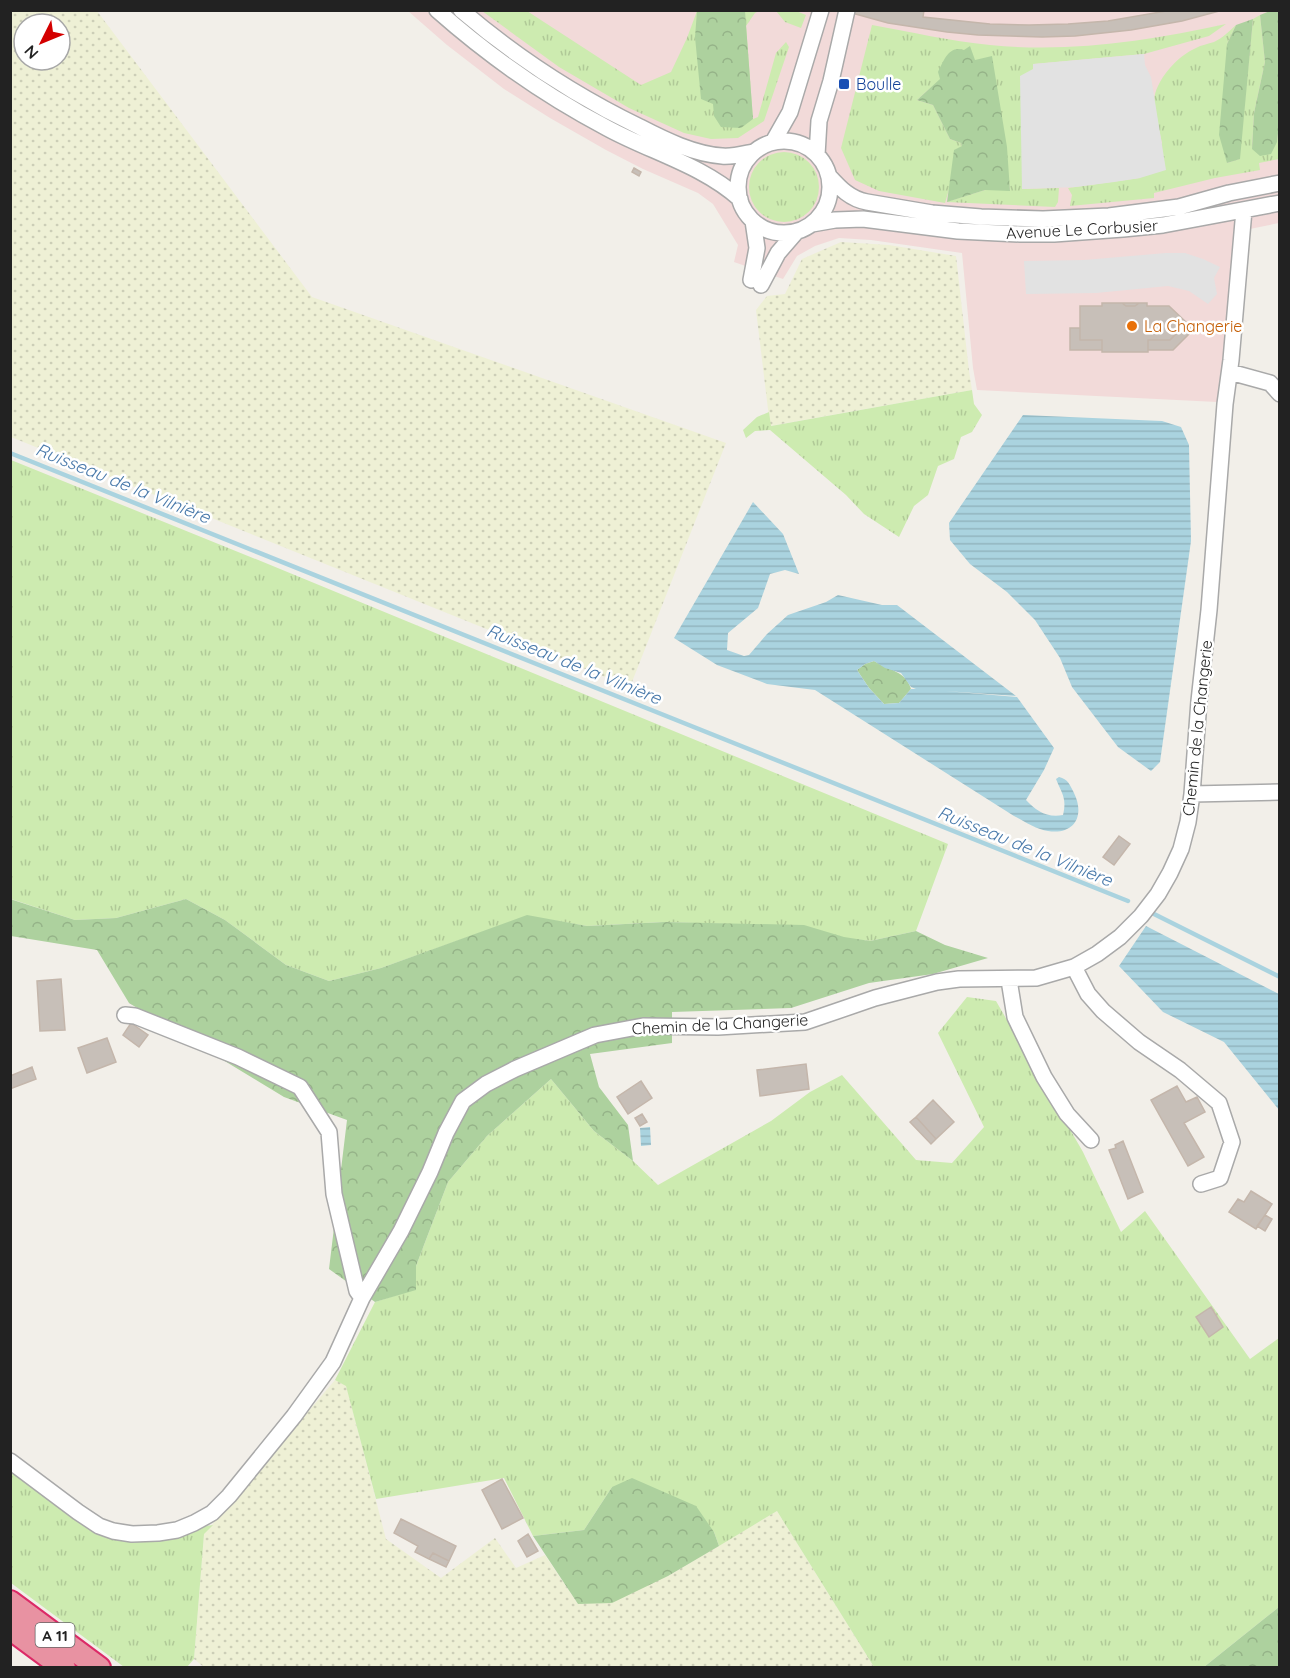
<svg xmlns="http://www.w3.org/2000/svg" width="1290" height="1678" font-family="Quicksand,sans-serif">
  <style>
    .commercial { fill: #f2dad9 }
    .farmland { fill: url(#farmland-dots); fill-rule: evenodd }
    .grass { fill: url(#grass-tufts) }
    .forest { fill: url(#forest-crowns) }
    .parking { fill: #e2e2e2 }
    .water { fill: url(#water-rules); fill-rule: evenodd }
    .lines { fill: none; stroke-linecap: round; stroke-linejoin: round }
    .stream { stroke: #aad3df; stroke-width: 4.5 }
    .building { fill: #c7bfb8; stroke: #c4b6ab; stroke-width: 1.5 }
    .minor-casing { stroke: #a9a9a9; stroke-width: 18 }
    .highway-casing { stroke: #dc2a67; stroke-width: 26 }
    .minor { stroke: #fff; stroke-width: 15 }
    .highway { stroke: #e892a2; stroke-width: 22 }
    .transit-dot { fill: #1a4fb4; stroke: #fff; stroke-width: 2 }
    .food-dot { fill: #e8710a; stroke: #fff; stroke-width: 2 }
    .labels { text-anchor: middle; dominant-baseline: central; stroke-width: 5; stroke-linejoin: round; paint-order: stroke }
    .shield { fill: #fff; stroke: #646464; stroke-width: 1.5 }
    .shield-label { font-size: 15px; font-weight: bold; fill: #222 }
    .transit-label { font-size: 16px; fill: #164399; stroke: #fff; text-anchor: start }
    .street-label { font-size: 16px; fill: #222; stroke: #fff }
    .food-label { font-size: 16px; fill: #c56008; stroke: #fff; text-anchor: start }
    .water-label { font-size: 18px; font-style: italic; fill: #4a7aab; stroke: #fff }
  </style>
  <defs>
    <pattern id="farmland-dots" width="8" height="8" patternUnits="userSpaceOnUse" patternTransform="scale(1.5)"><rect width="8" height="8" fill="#eef0d5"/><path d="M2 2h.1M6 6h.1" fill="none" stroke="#ccceb7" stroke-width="1.8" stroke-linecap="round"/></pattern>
    <pattern id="grass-tufts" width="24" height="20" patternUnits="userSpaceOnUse" patternTransform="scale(1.5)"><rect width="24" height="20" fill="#cdebb0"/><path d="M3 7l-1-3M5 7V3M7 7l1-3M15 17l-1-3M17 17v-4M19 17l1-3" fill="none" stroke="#b0c997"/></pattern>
    <pattern id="forest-crowns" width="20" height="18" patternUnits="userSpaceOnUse" patternTransform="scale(1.5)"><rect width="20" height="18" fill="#add19e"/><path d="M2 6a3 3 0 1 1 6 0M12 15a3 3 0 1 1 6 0" fill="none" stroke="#95b388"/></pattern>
    <pattern id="water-rules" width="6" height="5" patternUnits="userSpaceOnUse" patternTransform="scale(1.5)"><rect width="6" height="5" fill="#aad3df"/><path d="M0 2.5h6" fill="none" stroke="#92b5bf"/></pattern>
  </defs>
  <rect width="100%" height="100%" fill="#f2efe9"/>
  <!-- commercial -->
  <path class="commercial" d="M408,11H1279V223L1240,231L1225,404L1217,402L977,390L973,368L962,253L871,240L839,238L815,246L797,256L783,279L734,262L738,245L713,204L698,193L643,169L606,150L550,118L504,89L447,45Z"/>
  <!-- farmland -->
  <path class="farmland" d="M10,11H97L312,297L726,443L630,687L11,437ZM24,24H60V60H24Z
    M841,242L889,245L956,256L969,371L972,390L770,426L756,310L767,296L785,294L802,259Z
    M335,1380L346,1385L386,1539L441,1578L495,1538L516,1568L545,1555L578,1604L668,1576L777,1511L874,1667L205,1668L194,1659L204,1534Z"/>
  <!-- grass -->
  <path class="grass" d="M482,11H527L641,85L671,72L687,38L697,11H759L755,13L746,26L753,119L758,117L776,53L786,42L789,47L764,121L738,138L711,139L684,133L629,108L559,67Z
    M776,11H796L806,15L801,28L785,22Z
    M1260,15L1265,62L1254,113L1252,149L1277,142L1279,125V159L1259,163L1260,170L1215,178L1154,193V198L1070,206L1072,195L1068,188L1140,178L1162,143C1160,132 1153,111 1154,101C1155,81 1177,56 1196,48C1201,45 1208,44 1214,42C1223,38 1229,31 1236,25L1227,44V163L1239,159L1253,19Z
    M1226,24L1209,36L1144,54L1034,64L1022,189L1059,188L1058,202L1055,207L946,202L985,190H1010L991,57C959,64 941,78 917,100L933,105L950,139L961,143L962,146L945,203L879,191L855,180L841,148L872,25C911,32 950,41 990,45C1069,53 1149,41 1226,24Z
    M749 187a35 35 0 1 1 70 0a35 35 0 1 1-70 0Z
    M972,390L974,404L982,415L972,432L961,437L954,459L938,466L928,495L914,506L899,537L864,514L846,495L770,430L755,431L746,438L743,430L757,417L769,412L771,426Z
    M11,460L268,564L948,844L916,931L870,941L725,924L664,922L587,926L527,916L381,968L329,981L286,965L225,920L186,899L116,918L75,920L11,899Z
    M967,997L996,1001L1083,1152L1121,1232L1145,1211L1250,1359L1279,1338V1607L1204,1667H874L777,1511L719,1546L714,1532L612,1487L584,1530L533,1536L504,1478L376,1499L346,1386L335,1380L375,1302L416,1289V1266L448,1182L487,1136L551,1079L594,1131L633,1161L658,1185L771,1121L810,1092L842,1075L916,1160L952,1163L984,1127L938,1033Z
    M10,1469L120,1538L213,1525L204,1534L194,1659L187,1667H124L11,1583Z"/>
  <!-- forest -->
  <path class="forest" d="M697,11H745L753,119L741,128L721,127L714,116L713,104L701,99L695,37Z
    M1270,11H1279V125L1277,142L1271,154L1260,156L1252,149L1254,113L1265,62L1260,15Z
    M1253,19L1240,159L1227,163L1219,135L1227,44L1236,25Z
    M970,46L975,60L992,56L1007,147L1010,191L985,190L947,202L954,150L962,146L961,143L950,139L933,105L917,100L940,79L938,72C944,60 949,45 964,50Z
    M874,661C888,670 906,671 911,689L899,703L884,704L869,688L857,670L865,664Z
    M10,899L75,920L116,918L186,899L225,920L286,965L329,981L381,968L527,915L587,926L664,922L804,925L844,937L870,941L916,931L945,945L988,958L933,974L869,983L791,1008L672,1012V1043L590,1054L599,1087L628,1125L633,1161L594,1131L551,1079L487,1136L448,1182L416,1266V1290L375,1302L329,1269L347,1120L284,1097L129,1003L97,950L11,936Z
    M632,1478L696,1506L714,1532L719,1546L668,1576L612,1603L578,1604L533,1536L584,1530L612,1487Z
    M1279,1607V1667H1204Z"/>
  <!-- parking -->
  <path class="parking" d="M1144,54L1145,65L1151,77L1166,170L1140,178L1114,182L1076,187L1022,189L1020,76L1033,69V64Z
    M1166,253H1185L1203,259L1220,267L1214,278L1217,294L1208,304L1189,291L1168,286L1096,293L1026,294L1024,261L1084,260Z"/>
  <!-- water -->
  <path class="water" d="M1023,415L1162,421L1181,427L1189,445L1191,541L1160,762L1151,771L1118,747L1072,687L1060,658L1035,620L1007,592L970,564L950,540L949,523Z
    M753,502L783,534L799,574L785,570L770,574L758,608L728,633L727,650L744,656L749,655L767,634L788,615L826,602L838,595L882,605H897L1016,696L945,691L1017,697L1054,748L1044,770L1026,800C1036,811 1047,818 1063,815C1067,798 1062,794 1056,779L1059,777C1068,779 1070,785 1074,793C1085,815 1075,835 1048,831C1037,830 1024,821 1014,816L815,690L767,684L717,665L674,638ZM874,661L885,668L901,673L911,687L916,689H911L899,703L884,704L869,688L857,670L865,664Z
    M1146,926L1279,994V1110L1224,1042L1163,1012L1119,966Z
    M650,1127L651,1145L641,1146L640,1128Z"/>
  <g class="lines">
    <!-- stream -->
    <path class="stream" d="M10,453L1128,901
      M1152,913L1280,977"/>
  </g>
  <!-- building -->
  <path class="building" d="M841,10H924L923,17L990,24L1029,25L1068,24L1108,21L1172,10H1223L1182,21L1131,30L1075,36L1042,37L978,35L947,32L888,23Z
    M634,168L641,172L639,176L632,172Z
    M1102,303H1122L1126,306H1135L1139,303H1147V306H1169L1187,323L1170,340H1148V352H1102V340H1080V306H1102Z
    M1122,303H1139L1135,306H1126Z
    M1186,323L1193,330L1173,350H1148V340H1170Z
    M1070,328H1080V340H1102V350H1070Z
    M1119,836L1130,844L1114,865L1103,857Z
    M61,979L65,1030L40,1031L37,981Z
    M131,1023L148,1035L139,1047L123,1035Z
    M107,1038L116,1062L87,1073L78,1048Z
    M806,1064L809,1089L760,1096L757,1070Z
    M32,1067L36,1079L10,1089V1076Z
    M641,1081L652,1098L628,1114L617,1097Z
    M1177,1086L1186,1102L1197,1097L1205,1112L1184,1123L1204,1157L1188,1166L1151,1100Z
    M933,1100L954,1122L936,1139L916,1117Z
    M642,1114L647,1122L640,1126L635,1118Z
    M916,1117L936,1139L931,1144L910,1122Z
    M1123,1141L1143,1192L1128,1199L1109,1150L1116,1148L1115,1145Z
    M1251,1191L1272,1204L1256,1229L1229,1212L1238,1199L1244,1202Z
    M1265,1215L1272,1219L1265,1231L1257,1226Z
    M1211,1307L1223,1327L1209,1337L1196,1317Z
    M502,1479L523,1518L502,1529L482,1490Z
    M401,1519L456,1546L449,1561L433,1553L429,1559L415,1552L418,1546L394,1533Z
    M528,1534L538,1551L527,1557L518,1541Z
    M433,1553L449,1561L446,1567L429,1559Z"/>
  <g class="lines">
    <defs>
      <path id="minor" d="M437,10C489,56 546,96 607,128C651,152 702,165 740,199
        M461,10C516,57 576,96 640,127C665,140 694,154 722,156C732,157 743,154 753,152
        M738 187a46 46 0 1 1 92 0a46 46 0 1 1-92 0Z
        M773,142L790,112L821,10
        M817,155L819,121L831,81L847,10
        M829,176C840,188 850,199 867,202L932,213L981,217L1043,219L1109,216L1179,207L1229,193L1280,183
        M812,224L835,220L863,219L958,231L1020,234H1054L1123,229L1163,225L1280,203
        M751,280L757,248L753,221
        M761,285L778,253L797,231
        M1230,372L1270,383L1280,394
        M1192,794L1280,792
        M1074,967L1088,994L1103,1011L1139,1042L1180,1070L1219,1103L1232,1142L1220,1178L1201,1184
        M1009,980L1015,1017L1044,1077L1067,1114L1091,1140
        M125,1015L135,1016L238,1057L300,1087L329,1132L334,1194L357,1291L362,1298
        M10,1461L78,1512L99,1526L113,1531L132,1534L158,1533L177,1530L194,1523L212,1513L229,1496L294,1416L333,1362L362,1298L401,1231L430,1172L446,1133L463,1101L486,1084L515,1069L595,1035L643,1026L718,1027L805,1022L875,998L937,982L959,979L1036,978L1074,967L1097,954L1120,937L1141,916L1158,894L1170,873L1181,849L1188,822L1192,794L1199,701L1209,610L1225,404L1231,360L1244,210"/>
      <path id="highway" d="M10,1602L99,1668
        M10,1628L64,1668"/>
    </defs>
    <!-- minor casing -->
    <use href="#minor" class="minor-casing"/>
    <!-- highway casing -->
    <use href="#highway" class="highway-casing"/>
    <!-- minor -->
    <use href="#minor" class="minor"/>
    <!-- highway -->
    <use href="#highway" class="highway"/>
  </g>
  <!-- markers -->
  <rect class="transit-dot" x="838" y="78" width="12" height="12" rx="3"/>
  <circle class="food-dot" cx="1132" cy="326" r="6"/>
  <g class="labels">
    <!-- shield labels -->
    <rect class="shield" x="35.5" y="1623" width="39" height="24" rx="4.5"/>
    <g class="shield-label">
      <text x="55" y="1635">A 11</text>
    </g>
    <!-- transit labels -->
    <g class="transit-label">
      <text x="856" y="84">Boulle</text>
    </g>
    <!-- street labels -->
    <g class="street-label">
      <text transform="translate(1082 229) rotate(-3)">Avenue Le Corbusier</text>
      <text transform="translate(1197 728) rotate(-84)">Chemin de la Changerie</text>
      <text transform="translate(720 1024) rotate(-3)">Chemin de la Changerie</text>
    </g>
    <!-- food labels -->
    <g class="food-label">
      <text x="1144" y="326">La Changerie</text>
    </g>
    <!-- water labels -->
    <g class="water-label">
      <text transform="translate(123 483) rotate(22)">Ruisseau de la Vilnière</text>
      <text transform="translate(574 664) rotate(22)">Ruisseau de la Vilnière</text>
      <text transform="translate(1025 846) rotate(22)">Ruisseau de la Vilnière</text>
    </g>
  </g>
  <!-- border -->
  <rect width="1290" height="1678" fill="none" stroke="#222222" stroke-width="24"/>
  <!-- north arrow -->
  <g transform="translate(42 42) rotate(227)"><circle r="28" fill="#ffffff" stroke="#a7a7a7" stroke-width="1.5"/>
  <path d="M0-4.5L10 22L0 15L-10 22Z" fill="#d40000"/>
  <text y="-9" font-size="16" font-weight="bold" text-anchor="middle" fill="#222222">N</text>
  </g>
</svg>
